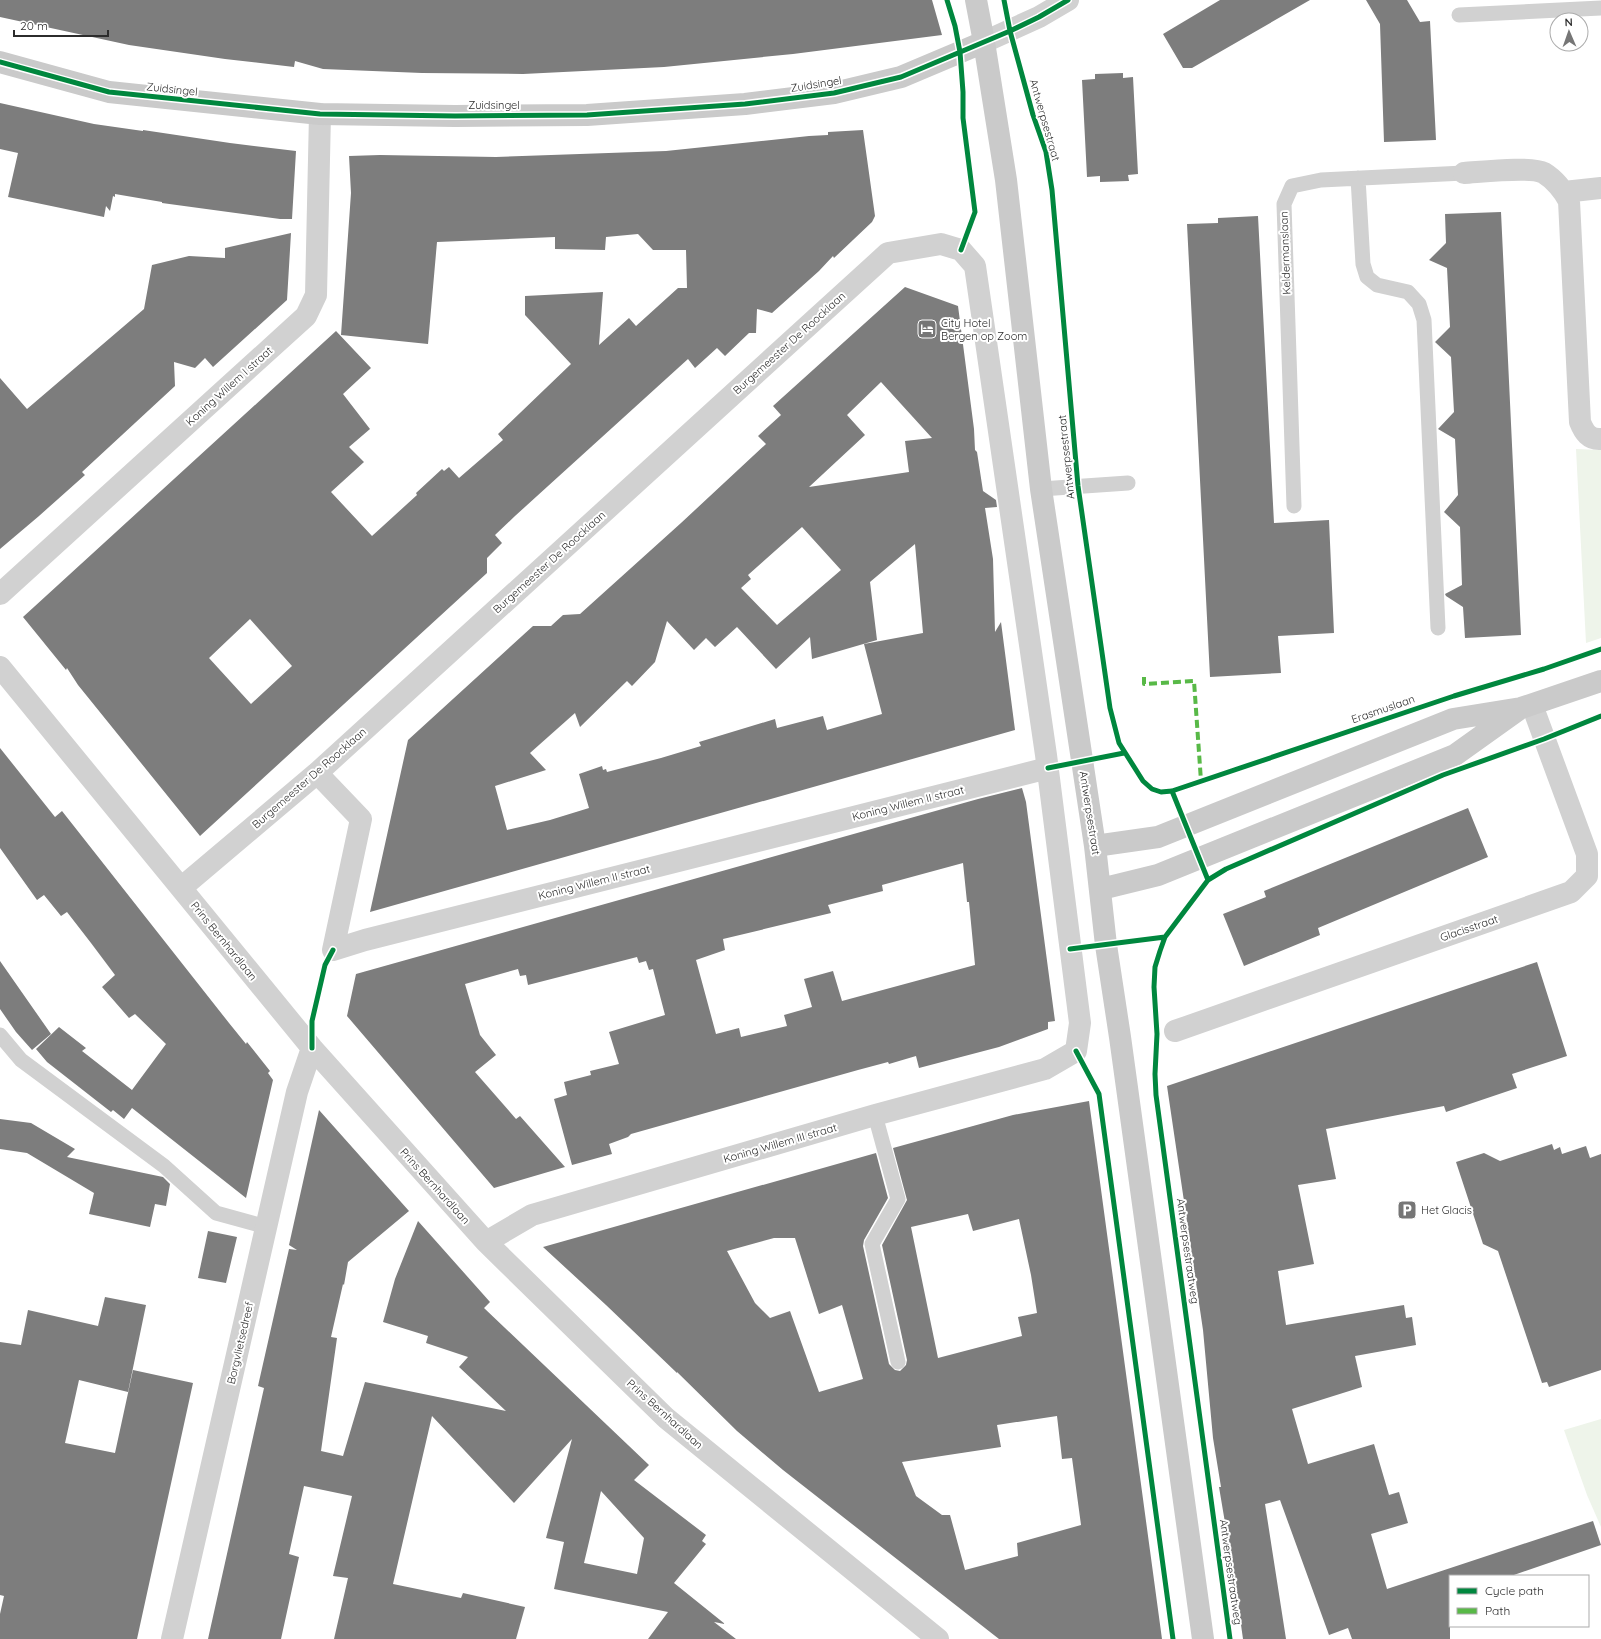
<svg xmlns="http://www.w3.org/2000/svg" width="1601" height="1639" font-family="Quicksand,sans-serif">
  <style>
    .green { fill: #eef4ea }
    .building { fill: #7d7d7d; fill-rule: evenodd }
    .lines { fill: none; stroke-linecap: round; stroke-linejoin: round }
    .lane { stroke: #d1d1d1; stroke-width: 15 }
    .street { stroke: #d1d1d1; stroke-width: 22 }
    .secondary { stroke: #cacaca; stroke-width: 22 }
    .quiet { stroke: #58b947; stroke-width: 4; stroke-dasharray: 8 4; stroke-linecap: butt }
    .cycleway-casing { stroke: #fff; stroke-width: 8 }
    .cycleway { stroke: #00873e; stroke-width: 5 }
    .labels { text-anchor: middle; dominant-baseline: central; stroke-width: 4; stroke-linejoin: round; paint-order: stroke }
    .street-label { font-size: 11px; fill: #2c2c2c; stroke: #fff }
    .poi-label { font-size: 11px; fill: #2c2c2c; stroke: #fff; text-anchor: start }
  </style>
  <rect width="100%" height="100%" fill="#fff"/>
  <!-- green -->
  <path class="green" d="M1576,449L1601,450V638L1586,643Z
    M1601,1419V1527L1587,1495L1564,1430Z"/>
  <!-- building -->
  <path class="building" d="M0,0H932L942,35L793,54L664,67L523,74L422,73L323,69L295,61L294,67L225,59L129,45L0,17Z
    M1220,0H1310L1192,68H1183L1163,34Z
    M1366,0H1407L1420,22L1430,21L1436,140L1384,142L1380,24Z
    M1123,73V78L1133,77L1138,174L1128,175L1129,181L1100,182V176L1087,177L1082,80L1095,79V74Z
    M0,103L94,124L143,131V130L230,143L296,151L292,219H280L162,203V202L115,194V197L113,196L110,211L106,206L104,217L8,197L18,153L0,149Z
    M863,130L875,216L872,222L834,258L833,256L819,271L772,313L757,309L756,333H749L725,356L717,348L695,368L688,359L515,516L495,535L502,543L487,558V573L200,836L78,685L67,668L66,670L23,617L336,331L371,368L343,394L370,429L349,447L364,462L331,492L372,536L417,495L416,493L442,469L444,471L449,467L459,478L503,440L498,434L571,364L525,315V296L603,292L599,345L629,318L636,326L678,288H687L686,250H653L638,234L606,237L605,250L555,249V237L437,242L428,344L341,335L351,193L349,156L380,155L496,157L666,151L809,136L828,135V132ZM250,619L292,666L251,704L209,658Z
    M1501,212L1521,635L1465,638L1463,607L1446,596L1445,594L1462,585L1460,527L1444,512L1458,495L1455,439L1438,429L1454,412L1451,357L1435,342L1450,327L1447,268L1429,260L1446,243L1445,214Z
    M1258,216L1274,523L1329,520L1334,633L1278,636L1281,673L1210,677L1187,224L1218,223V218Z
    M291,233L287,300L213,367L205,358L195,368L174,362L175,386L82,472L85,475L39,516L0,549V378L27,409L144,309L152,265L189,256L225,258V248Z
    M905,287L958,306L974,429L975,450L977,452L983,491L996,500L997,507L985,508L993,559L995,632L1001,622L1015,730L370,912L408,740L533,626H551L563,615L580,614L681,523L766,444L758,436L781,415L773,406ZM881,382L932,438L905,441L909,472L809,487L865,435L847,415ZM802,527L841,570L777,625L741,588L751,579L748,575ZM915,544L923,633L864,644L882,714L827,730L823,716L777,728L775,719L699,742L701,746L661,758L607,772L606,769L603,770L602,766L579,774L589,808L550,820L507,830L495,786L546,770L530,753L575,713L580,727L627,681L632,686L655,662L667,621L694,650L706,638L715,647L737,627L776,669L810,637L812,659L877,640L870,582Z
    M0,748L55,817L62,811L229,1023L246,1044L247,1042L270,1071L268,1073L273,1080L246,1198L132,1108L124,1119L113,1110L111,1112L47,1062L36,1049L59,1027L86,1048L82,1051L132,1090L166,1044L135,1014L129,1018L102,987L115,975L91,943L67,912L61,916L44,895L37,900L0,848Z
    M1022,788L1026,802L1055,1021L1048,1022V1029L999,1047L919,1068L916,1056L889,1064L888,1062L858,1070L631,1134L628,1137L609,1144L612,1154L572,1165L554,1099L567,1095L564,1082L591,1075L590,1071L619,1064L609,1032L665,1015L653,969L649,970L646,961L639,963L637,957L528,985L526,975L520,976L518,969L465,984L480,1035L496,1055L475,1072L516,1119L520,1116L565,1167L494,1188L347,1016L356,974L978,799ZM963,863L967,902H969L975,965L842,1001L833,971L804,979L812,1007L784,1015L787,1026L741,1037L739,1028L716,1034L696,960L725,950L723,939L831,913L828,905L883,891L882,885Z
    M1468,808L1488,857L1318,928L1320,935L1244,966L1223,914L1266,897L1264,891Z
    M0,961L51,1034L32,1050L16,1032L0,1009Z
    M1537,962L1567,1056L1512,1074L1517,1088L1446,1112L1444,1106L1326,1129L1336,1179L1298,1185L1314,1264L1278,1271L1286,1325L1404,1305L1406,1318L1412,1317L1416,1345L1355,1356L1362,1387L1292,1409L1308,1464L1374,1444L1389,1495L1399,1492L1408,1523L1371,1534L1387,1589L1593,1521L1601,1545L1511,1576H1450V1639H1352L1348,1628L1329,1635L1280,1500L1265,1504L1286,1639H1243L1235,1582L1219,1487H1221L1213,1438L1203,1330L1167,1086Z
    M1089,1101L1162,1639H999L783,1470L737,1431L677,1372V1373L606,1305L543,1247L876,1153L888,1198L864,1240L863,1246L889,1364L895,1370L900,1371L906,1365L907,1360L882,1245L907,1200L893,1148L1013,1115ZM968,1214L973,1231L1019,1219L1031,1275L1037,1313L1018,1317L1022,1336L938,1358L911,1227ZM774,1238H795L819,1314L842,1305L863,1379L819,1392L790,1311L770,1318L755,1303L727,1251ZM1057,1416L1062,1459L1072,1458L1081,1525L1017,1543L1018,1556L965,1570L950,1515H942L916,1496L902,1462L1001,1447L997,1425Z
    M319,1110L409,1211L348,1262L344,1285L343,1284L331,1337L337,1338L321,1451L343,1456L365,1382L506,1411L459,1367L468,1357L426,1343L428,1336L383,1322L395,1279L418,1221L490,1302L484,1308L649,1465L634,1480L706,1535L702,1541L706,1544L674,1583L725,1624L714,1622L736,1639H648L668,1612L554,1589L564,1542L546,1538L572,1439L514,1503L432,1416L393,1584L461,1598L463,1593L525,1607L516,1639H334L348,1578L333,1576L352,1496L304,1486L289,1554L299,1557L281,1639H208L264,1388L258,1386L289,1249L297,1250L289,1245ZM601,1491L644,1538L637,1574L584,1563Z
    M0,1119L31,1123L75,1149L67,1157L163,1177L170,1184L166,1206L155,1204L150,1227L89,1214L94,1193L27,1153L0,1149Z
    M1552,1144L1554,1150L1560,1147L1562,1154L1586,1146L1590,1158L1601,1154V1370L1549,1387L1547,1382L1542,1383L1498,1251L1483,1244L1456,1162L1484,1153L1500,1161Z
    M208,1231L237,1237L226,1283L198,1278Z
    M105,1297L146,1305L128,1392L79,1380L65,1443L115,1453L133,1370L193,1383L137,1639H0V1614L4,1596L0,1595V1342L21,1345L28,1310L98,1326Z"/>
  <g class="lines">
    <!-- lane -->
    <path class="lane" d="M1459,15L1601,8
      M1358,178L1363,264L1367,277L1377,285L1408,292L1419,304L1424,320L1438,628
      M1041,489L1128,483
      M1294,506L1284,204L1292,186L1321,180L1464,173
      M0,1035L21,1060L164,1166L216,1213L267,1227
      M875,1115L898,1199L872,1244L898,1362"/>
    <!-- street -->
    <path class="street" d="M984,42L1039,17L1068,0
      M1464,173C1481,172 1531,166 1544,173C1554,179 1564,191 1569,201L1580,422C1584,432 1589,440 1601,439
      M1564,192L1601,188
      M0,594L306,316L316,295L320,114
      M0,667L312,1048L486,1242L666,1418L938,1639
      M317,773L361,819L333,950L365,940L1048,768
      M181,888L317,773L888,253L941,244L961,250L975,266L1046,755L1080,1023L1076,1051L1045,1069L875,1115L532,1215L486,1242
      M1175,1031L1571,892L1587,876V854L1532,705
      M172,1639L297,1092L312,1048"/>
    <!-- secondary -->
    <path class="secondary" d="M976,0L984,42L1006,180L1041,489L1095,846L1106,945L1120,1037L1203,1639
      M0,62L109,92L320,114L455,116L587,115L745,104L834,93L901,77L984,42
      M1095,846L1158,837L1453,719L1521,708L1601,681
      M1101,889L1158,875L1455,755L1518,710"/>
    <!-- quiet -->
    <path class="quiet" d="M1144,677V684L1194,681L1201,781"/>
    <defs>
      <path id="cycleway" d="M947,0L955,26L960,52L963,92V118L975,212L961,250
        M1004,0L1010,31L1033,115L1046,152L1052,190L1078,486L1110,708L1119,743L1143,781L1152,789L1161,792L1172,791L1454,696L1544,669L1601,649
        M0,62L109,92L320,114L455,116L587,115L745,104L834,93L901,77L1010,31L1039,17L1068,0
        M1048,768L1124,753
        M1172,791L1208,880
        M1070,949L1165,937
        M312,1048V1021L325,965L333,950
        M1076,1051L1099,1094L1173,1639
        M1230,1639L1156,1095L1155,1074L1157,1034L1154,987L1155,967L1160,951L1165,937L1208,880L1226,869L1443,775L1544,739L1601,716"/>
    </defs>
    <!-- cycleway casing -->
    <use href="#cycleway" class="cycleway-casing"/>
    <!-- cycleway -->
    <use href="#cycleway" class="cycleway"/>
  </g>
  <!-- icons -->
  <defs>
    <symbol id="hotel-square" viewBox="-11 -11 22 22"><rect x="-9" y="-9" width="18" height="18" rx="4" fill="#767676" stroke="#fff"/><path d="M-6-4.5h1.5V1H6V5H4.5V3h-9V5H-6ZM-4 0a1.8 1.8 0 1 1 3.6 0ZM.5 0V-2.5h3Q6-2.5 6 0Z" fill="#fff"/></symbol>
    <symbol id="parking-square" viewBox="-11 -11 22 22"><rect x="-9" y="-9" width="18" height="18" rx="4" fill="#767676" stroke="#fff"/><path d="M-3.5-5.5H1a3.5 3.5 0 0 1 0 7H-1V5.5H-3.5ZM-1-3.4V-.6H.8a1.4 1.4 0 0 0 0-2.8Z" fill="#fff"/></symbol>
  </defs>
  <g fill-rule="evenodd">
    <use href="#hotel-square" x="916" y="318" width="22" height="22"/>
    <use href="#parking-square" x="1396" y="1199" width="22" height="22"/>
  </g>
  <g class="labels">
    <!-- street labels -->
    <g class="street-label">
      <text transform="translate(816 84) rotate(-9)">Zuidsingel</text>
      <text transform="translate(172 89) rotate(6)">Zuidsingel</text>
      <text x="494" y="105">Zuidsingel</text>
      <text transform="translate(1045 120) rotate(74)">Antwerpsestraat</text>
      <text transform="translate(1285 253) rotate(-92)">Keldermanslaan</text>
      <text transform="translate(789 343) rotate(-42)">Burgemeester De Roocklaan</text>
      <text transform="translate(229 386) rotate(-42)">Koning Willem I straat</text>
      <text transform="translate(1066 457) rotate(-96)">Antwerpsestraat</text>
      <text transform="translate(549 562) rotate(-42)">Burgemeester De Roocklaan</text>
      <text transform="translate(1383 709) rotate(-19)">Erasmuslaan</text>
      <text transform="translate(309 778) rotate(-41)">Burgemeester De Roocklaan</text>
      <text transform="translate(908 803) rotate(-14)">Koning Willem II straat</text>
      <text transform="translate(1090 813) rotate(81)">Antwerpsestraat</text>
      <text transform="translate(594 882) rotate(-14)">Koning Willem II straat</text>
      <text transform="translate(1469 928) rotate(-19)">Glacisstraat</text>
      <text transform="translate(224 941) rotate(51)">Prins Bernhardlaan</text>
      <text transform="translate(780 1143) rotate(-16)">Koning Willem III straat</text>
      <text transform="translate(435 1186) rotate(48)">Prins Bernhardlaan</text>
      <text transform="translate(1188 1251) rotate(82)">Antwerpsestraatweg</text>
      <text transform="translate(240 1343) rotate(-77)">Borgvlietsedreef</text>
      <text transform="translate(665 1414) rotate(42)">Prins Bernhardlaan</text>
      <text transform="translate(1231 1572) rotate(82)">Antwerpsestraatweg</text>
    </g>
    <!-- poi labels -->
    <g class="poi-label">
      <text x="941" y="323">City Hotel<tspan x="941" dy="13">Bergen op Zoom</tspan></text>
      <text x="1421" y="1210">Het Glacis</text>
    </g>
  </g>
  <!-- legend -->
  <rect x="1449" y="1575" width="140" height="52" fill="#ffffff" stroke="#ababab"/>
  <rect x="1457" y="1588" width="20" height="6" fill="#00873e" stroke="#ababab"/>
  <text x="1485" y="1595" font-size="12" fill="#2c2c2c">Cycle path</text>
  <rect x="1457" y="1608" width="20" height="6" fill="#58b947" stroke="#ababab"/>
  <text x="1485" y="1615" font-size="12" fill="#2c2c2c">Path</text>
  <!-- north arrow -->
  <g transform="translate(1569 32) rotate(358)"><circle r="19" fill="#ffffff" stroke="#ababab"/>
  <path d="M0-3L7 15L0 10L-7 15Z" fill="#767676"/>
  <text y="-6" font-size="11" font-weight="bold" text-anchor="middle" fill="#2c2c2c">N</text>
  </g>
  <!-- scale -->
  <path d="M14 30v6h94v-6" fill="none" stroke="#2c2c2c" stroke-width="2"/>
  <text x="20" y="30" font-size="12" fill="#2c2c2c" stroke="#ffffff" stroke-width="3" paint-order="stroke">20 m</text>
</svg>
